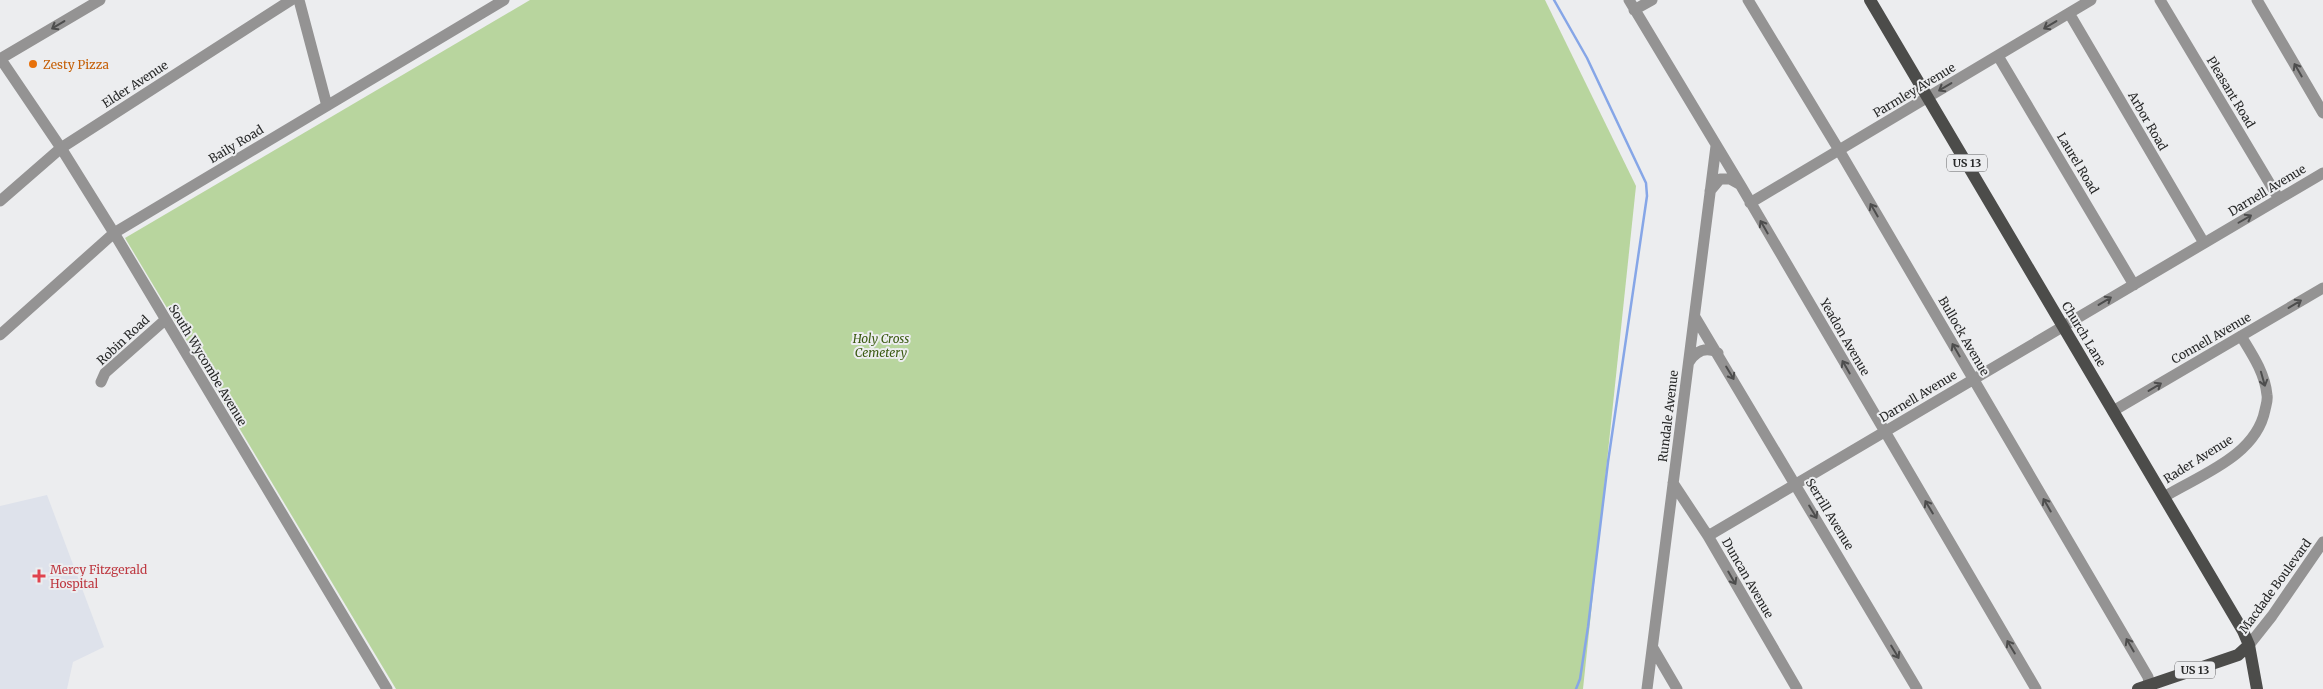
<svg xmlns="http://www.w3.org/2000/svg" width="2323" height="689" font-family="Merriweather,serif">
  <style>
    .built { fill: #dee2eb }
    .green { fill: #b8d59e }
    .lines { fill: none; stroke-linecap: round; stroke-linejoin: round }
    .stream { stroke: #86a6e7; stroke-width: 2.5 }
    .minor { stroke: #949393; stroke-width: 11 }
    .major { stroke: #4c4c4a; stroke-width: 12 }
    .oneway { stroke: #4d4d4d }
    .food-dot { fill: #e8710a; stroke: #ecedef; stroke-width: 2 }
    .health-dot { fill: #e0444e; stroke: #ecedef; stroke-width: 2 }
    .labels { text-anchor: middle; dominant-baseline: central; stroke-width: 4; stroke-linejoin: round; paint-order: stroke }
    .shield { fill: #ecedef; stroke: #626364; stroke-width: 1 }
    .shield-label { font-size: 11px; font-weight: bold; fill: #272828 }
    .food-label { font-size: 12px; fill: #c56008; stroke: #ecedef; text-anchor: start }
    .street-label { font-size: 12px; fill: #272828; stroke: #ecedef }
    .park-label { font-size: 12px; font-style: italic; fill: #395910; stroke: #ecedef }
    .health-label { font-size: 12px; fill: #be3a42; stroke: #ecedef; text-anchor: start }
  </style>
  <rect width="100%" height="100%" fill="#ecedef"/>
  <!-- built -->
  <path class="built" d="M47,495L104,647L73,662L67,689H0V506Z"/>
  <!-- green -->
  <path class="green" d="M530,0H1545L1636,186L1583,689H396L125,238Z"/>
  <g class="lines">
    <!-- stream -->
    <path class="stream" d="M1554,0L1587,58L1646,183L1647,196L1608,462L1588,627L1580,679L1576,689"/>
    <!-- minor -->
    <path class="minor" d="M299,0L327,106
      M1629,0L1741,186L2036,689
      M1748,0L1839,150L2134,653L2148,677L2150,689
      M2160,0L2279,199
      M2257,0L2323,113
      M1634,10L1652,0
      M2069,13L2204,243
      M1998,56L2134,285
      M0,58L61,148L114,233L387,689
      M0,59L100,0
      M1710,191L1720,179H1730L1739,184
      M0,201L61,148L291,0
      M1750,203L2091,0
      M1695,317L1917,689
      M0,335L114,233L504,0
      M1689,362C1696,351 1706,346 1718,353
      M101,382L105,373L165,320
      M2113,411L2323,288
      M1673,483L1708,536L1797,689
      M2164,497C2200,475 2256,456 2265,410C2266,405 2268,400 2267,395C2265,373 2252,354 2241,336
      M1708,536L2323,173
      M2249,645L2272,616L2323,542
      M1653,648L1677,689
      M1647,689L1716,146"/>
    <!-- major -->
    <path class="major" d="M1870,0L2243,631L2249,645L2257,689
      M2138,689L2238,655L2249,645"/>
  </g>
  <!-- one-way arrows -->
  <defs><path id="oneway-shaft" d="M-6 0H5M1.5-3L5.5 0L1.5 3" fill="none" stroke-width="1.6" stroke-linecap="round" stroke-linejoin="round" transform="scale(1.25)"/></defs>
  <g class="oneway">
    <use href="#oneway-shaft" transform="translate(58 25) rotate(149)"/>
    <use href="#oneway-shaft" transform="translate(2050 25) rotate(149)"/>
    <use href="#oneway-shaft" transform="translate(2298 70) rotate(-120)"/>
    <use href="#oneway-shaft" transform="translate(1945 87) rotate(149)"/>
    <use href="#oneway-shaft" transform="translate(1874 210) rotate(-120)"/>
    <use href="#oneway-shaft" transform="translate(2245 219) rotate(-30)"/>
    <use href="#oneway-shaft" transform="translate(1764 227) rotate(-120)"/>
    <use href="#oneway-shaft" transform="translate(2105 301) rotate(-31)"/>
    <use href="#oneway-shaft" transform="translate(2295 304) rotate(-31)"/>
    <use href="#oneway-shaft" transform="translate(1956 350) rotate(-120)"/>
    <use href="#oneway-shaft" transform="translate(1846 367) rotate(-120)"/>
    <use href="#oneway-shaft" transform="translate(1730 373) rotate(59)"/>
    <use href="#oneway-shaft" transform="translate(2263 379) rotate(74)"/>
    <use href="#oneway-shaft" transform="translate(2155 387) rotate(-31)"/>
    <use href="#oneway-shaft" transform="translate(2047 505) rotate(-120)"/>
    <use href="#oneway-shaft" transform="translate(1929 507) rotate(-121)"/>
    <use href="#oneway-shaft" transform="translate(1813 512) rotate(59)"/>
    <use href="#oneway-shaft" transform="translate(1732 578) rotate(60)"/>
    <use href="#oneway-shaft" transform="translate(2130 645) rotate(-120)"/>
    <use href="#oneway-shaft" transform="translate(2011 647) rotate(-121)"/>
    <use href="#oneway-shaft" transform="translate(1895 652) rotate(59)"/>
  </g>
  <!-- markers -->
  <circle class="food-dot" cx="33" cy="64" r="5"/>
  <path class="health-dot" d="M36.5 568.5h5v5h5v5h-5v5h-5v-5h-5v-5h5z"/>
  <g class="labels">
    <!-- shield labels -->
    <g class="shield">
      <rect x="1947" y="154.5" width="40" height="17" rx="4"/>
      <rect x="2175" y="661.5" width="40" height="17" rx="4"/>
    </g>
    <g class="shield-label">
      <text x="1967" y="163">US 13</text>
      <text x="2195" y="670">US 13</text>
    </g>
    <!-- food labels -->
    <g class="food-label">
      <text x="43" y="64">Zesty Pizza</text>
    </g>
    <!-- street labels -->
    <g class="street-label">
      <text transform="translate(135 84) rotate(-33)">Elder Avenue</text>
      <text transform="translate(1914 90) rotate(-31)">Parmley Avenue</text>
      <text transform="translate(2231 92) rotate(59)">Pleasant Road</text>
      <text transform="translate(2148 121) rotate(60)">Arbor Road</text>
      <text transform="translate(236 144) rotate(-31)">Baily Road</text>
      <text transform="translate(2078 163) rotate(59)">Laurel Road</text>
      <text transform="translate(2267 190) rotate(-31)">Darnell Avenue</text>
      <text transform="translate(2084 334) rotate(59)">Church Lane</text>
      <text transform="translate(1964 336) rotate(60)">Bullock Avenue</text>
      <text transform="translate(1845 337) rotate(60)">Yeadon Avenue</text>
      <text transform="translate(2211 338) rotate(-30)">Connell Avenue</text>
      <text transform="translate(123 340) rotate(-43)">Robin Road</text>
      <text transform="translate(208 365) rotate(59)">South Wycombe Avenue</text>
      <text transform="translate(1918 396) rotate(-31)">Darnell Avenue</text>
      <text transform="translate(1668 416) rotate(-83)">Rundale Avenue</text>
      <text transform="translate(2198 459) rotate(-32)">Rader Avenue</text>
      <text transform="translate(1830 514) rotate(59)">Serrill Avenue</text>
      <text transform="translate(1748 578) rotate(60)">Duncan Avenue</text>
      <text transform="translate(2275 586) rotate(-54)">Macdade Boulevard</text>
    </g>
    <!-- park labels -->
    <g class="park-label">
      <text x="881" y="338">Holy Cross<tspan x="881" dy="14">Cemetery</tspan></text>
    </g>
    <!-- health labels -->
    <g class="health-label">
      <text x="50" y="569">Mercy Fitzgerald<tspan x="50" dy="14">Hospital</tspan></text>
    </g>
  </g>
</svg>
